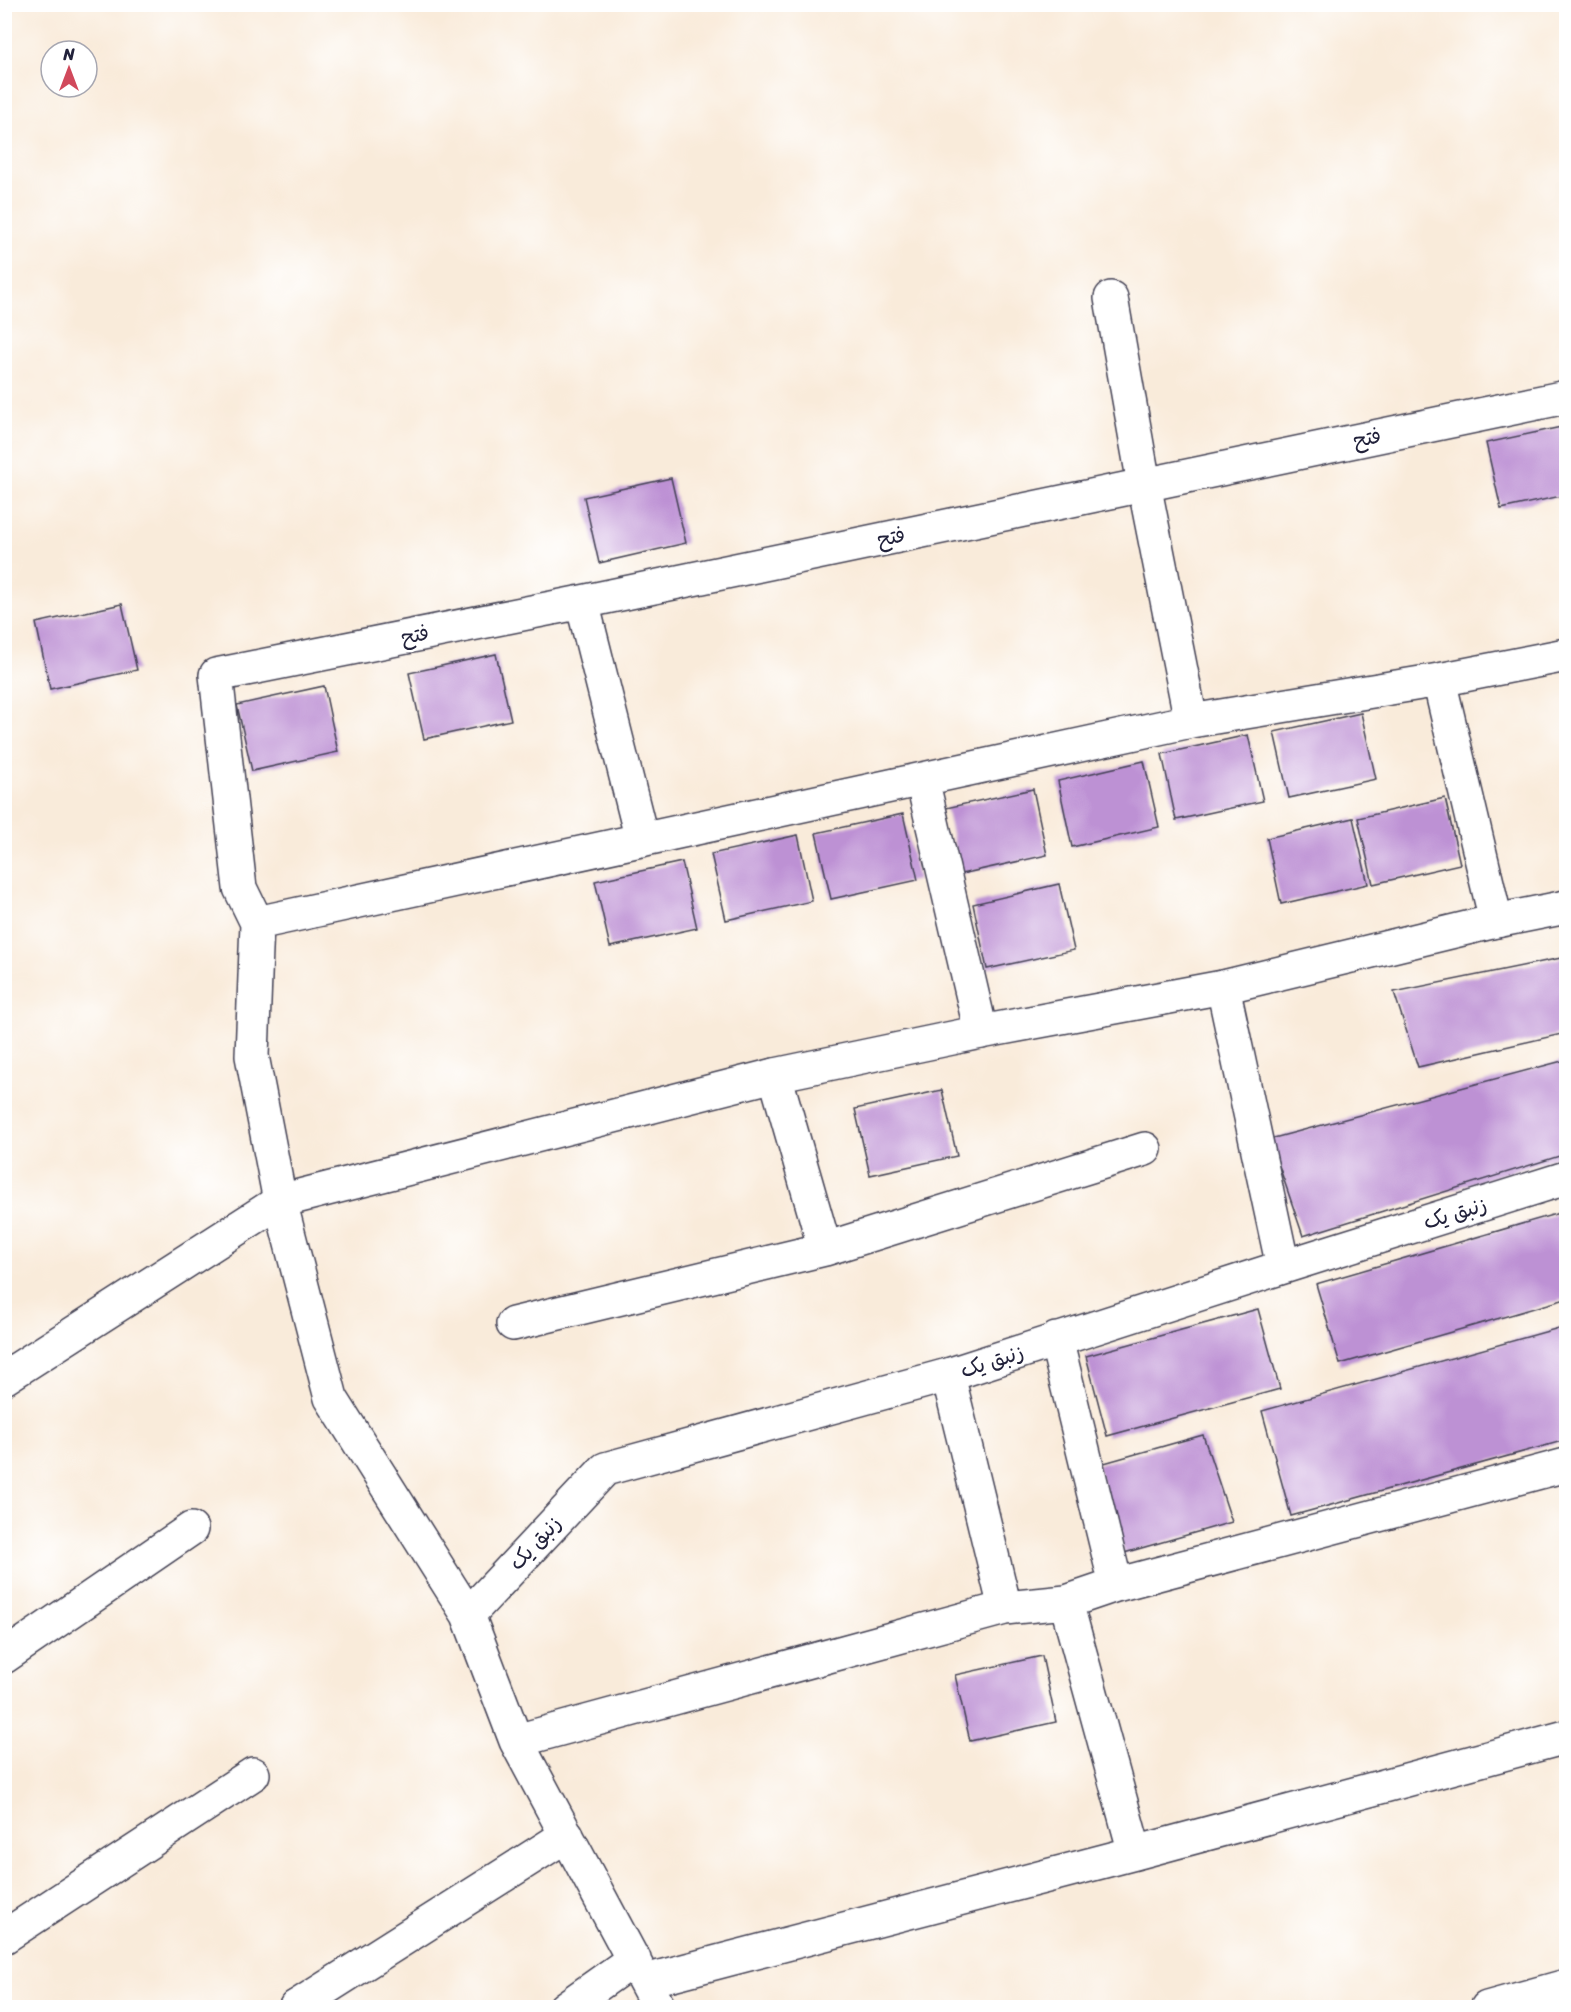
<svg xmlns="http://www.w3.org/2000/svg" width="1571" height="2012" font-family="Sriracha,'Playpen Sans Arabic',sans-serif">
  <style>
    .building { fill: #bd91d4 }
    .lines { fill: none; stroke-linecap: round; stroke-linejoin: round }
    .street-casing { stroke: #424053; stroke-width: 36 }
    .secondary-casing { stroke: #424053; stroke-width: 36 }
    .street { stroke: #fff; stroke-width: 33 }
    .secondary { stroke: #fff; stroke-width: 33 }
    .labels { text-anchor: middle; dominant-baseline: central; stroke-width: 4.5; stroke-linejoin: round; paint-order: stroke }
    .street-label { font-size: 21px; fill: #22223b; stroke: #fff }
  </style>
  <rect width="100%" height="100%" fill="#fff"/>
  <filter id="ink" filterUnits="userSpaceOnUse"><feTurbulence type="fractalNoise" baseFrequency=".0167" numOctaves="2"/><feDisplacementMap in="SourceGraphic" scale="12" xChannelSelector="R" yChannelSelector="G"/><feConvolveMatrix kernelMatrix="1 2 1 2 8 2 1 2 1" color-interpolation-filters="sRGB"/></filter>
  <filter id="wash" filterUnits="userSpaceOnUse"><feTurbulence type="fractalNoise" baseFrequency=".008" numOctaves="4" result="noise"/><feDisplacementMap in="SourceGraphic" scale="24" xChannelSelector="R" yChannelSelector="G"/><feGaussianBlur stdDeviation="1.35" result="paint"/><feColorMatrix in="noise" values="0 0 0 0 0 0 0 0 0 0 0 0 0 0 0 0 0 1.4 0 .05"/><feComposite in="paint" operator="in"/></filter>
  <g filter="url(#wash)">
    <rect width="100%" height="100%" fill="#f9ebda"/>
    <g id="blocks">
      <!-- building -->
      <path class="building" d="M1566,426V495L1501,509L1486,443Z
        M671,478L686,543L599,563L584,497Z
        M122,604L137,670L50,689L36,623Z
        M496,654L511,720L424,739L409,673Z
        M324,686L338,752L252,771L237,705Z
        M1361,713L1376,779L1289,798L1274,732Z
        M1248,735L1263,801L1176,820L1162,754Z
        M1144,761L1159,827L1072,847L1058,781Z
        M1033,789L1047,855L961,874L946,808Z
        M1445,798L1460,864L1373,884L1358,818Z
        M903,814L918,880L831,899L816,833Z
        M1353,818L1368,884L1281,904L1267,838Z
        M798,835L812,901L726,920L711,854Z
        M682,862L697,928L610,947L595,881Z
        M1059,884L1074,950L987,969L973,904Z
        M1566,957V1033L1418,1067L1394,992Z
        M1566,1060V1154L1303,1236L1270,1139Z
        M942,1090L957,1156L870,1175L855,1109Z
        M1566,1211V1299L1340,1364L1316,1284Z
        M1258,1309L1280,1389L1107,1436L1086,1356Z
        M1566,1326V1440L1291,1516L1262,1411Z
        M1203,1435L1232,1522L1124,1553L1097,1465Z
        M1042,1656L1056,1722L970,1741L955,1675Z"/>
    </g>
  </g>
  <g filter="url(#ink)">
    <use href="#blocks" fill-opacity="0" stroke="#424053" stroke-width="1.5"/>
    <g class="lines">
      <defs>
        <path id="street" d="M1111,298L1144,484L1191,721
          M582,602L642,840
          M1439,680L1496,921
          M922,779L981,1032
          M257,923L1191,721L1439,680L1566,655
          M1223,987L1283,1267
          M775,1075L825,1249
          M513,1324L825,1249L1145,1149
          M1056,1339L1116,1585
          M948,1375L1005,1608
          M1066,1602L1135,1853
          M468,1615L605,1469L948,1375L1283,1267L1566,1178
          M516,1741L1005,1608L1066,1602L1116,1585L1566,1465
          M645,1981L1135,1853L1566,1737
          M296,2007L567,1835
          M565,2008L634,1959
          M659,2008L516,1741L468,1615L331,1398L280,1201L252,1056L257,923L240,888L216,675L582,602L1566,397"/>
        <path id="secondary" d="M4,1378L280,1201L775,1075L981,1032L1223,987L1496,921L1566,907
          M4,1657L191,1529
          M4,1937L253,1774
          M296,2007L297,2008
          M1487,2008L1566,1986"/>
      </defs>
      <!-- street casing -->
      <use href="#street" class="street-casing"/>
      <!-- secondary casing -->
      <use href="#secondary" class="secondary-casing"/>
      <!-- street -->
      <use href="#street" class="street"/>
      <!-- secondary -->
      <use href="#secondary" class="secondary"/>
    </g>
  </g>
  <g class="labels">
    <!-- street labels -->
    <g class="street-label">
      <text transform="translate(1367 438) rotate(-12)">فتح</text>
      <text transform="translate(891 537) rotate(-12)">فتح</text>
      <text transform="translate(415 635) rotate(-11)">فتح</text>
      <text transform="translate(1455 1213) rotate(-17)">زنبق یک</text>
      <text transform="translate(992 1361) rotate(-18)">زنبق یک</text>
      <text transform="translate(535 1543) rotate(-47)">زنبق یک</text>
    </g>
  </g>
  <!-- margin -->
  <rect width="1571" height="2012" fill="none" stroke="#fff" stroke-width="24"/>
  <!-- north arrow -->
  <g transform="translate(69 69)"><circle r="28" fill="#ffffff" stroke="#a7a7b1" stroke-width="1.5"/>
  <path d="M0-4.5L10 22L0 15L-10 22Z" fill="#d1495b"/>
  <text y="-9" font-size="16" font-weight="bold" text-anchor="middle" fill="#22223b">N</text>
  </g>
</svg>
